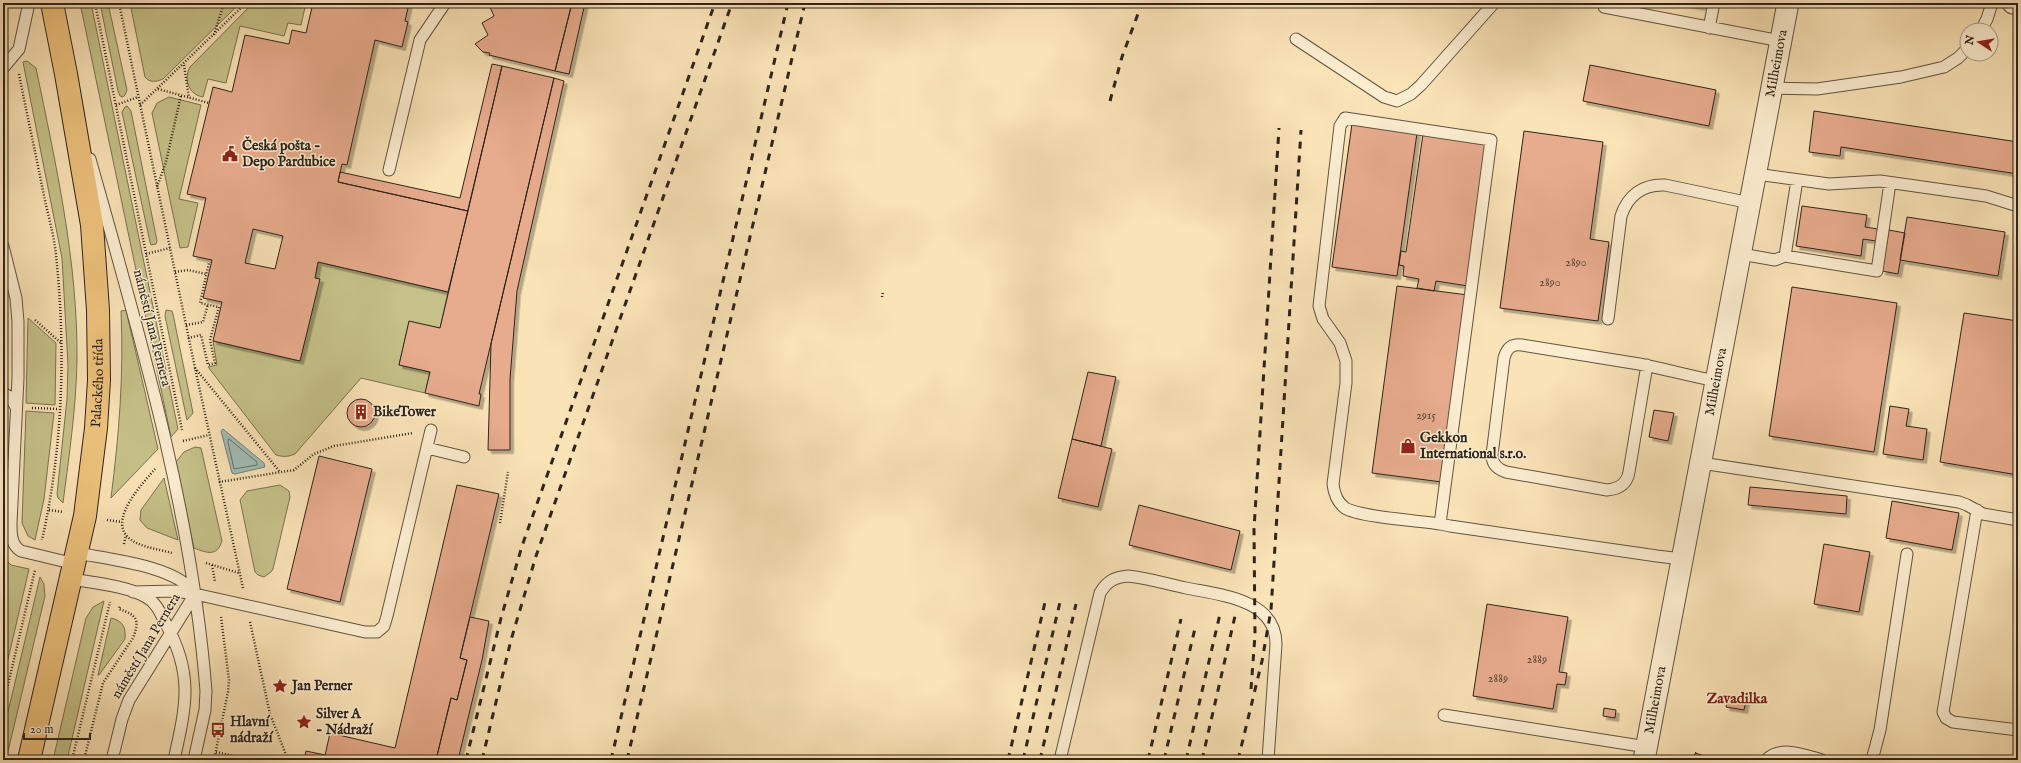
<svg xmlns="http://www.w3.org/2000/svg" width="2021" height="763" font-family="'IM FELL English',serif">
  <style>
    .green { fill: #c6c189; stroke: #7a7252 }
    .water { fill: #a1bdb7; stroke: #738079 }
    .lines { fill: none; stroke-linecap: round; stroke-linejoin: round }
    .shore { stroke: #677069; stroke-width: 1 }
    .building { fill: #e7ab8d; stroke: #2d241b; fill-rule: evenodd; filter: url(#shadow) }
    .service-casing { stroke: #605442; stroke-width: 13 }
    .minor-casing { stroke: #605442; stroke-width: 23 }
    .primary-casing { stroke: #2d241b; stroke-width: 24 }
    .path { stroke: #2d241b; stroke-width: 2.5; stroke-dasharray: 1 2; stroke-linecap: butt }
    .service { stroke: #fcedd0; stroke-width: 11 }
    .minor { stroke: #fcedd0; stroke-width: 21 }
    .primary { stroke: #edc27c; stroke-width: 22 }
    .rail { stroke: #2d241b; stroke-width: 3; stroke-dasharray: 7 7; stroke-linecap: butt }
    .labels { text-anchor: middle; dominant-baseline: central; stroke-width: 3; stroke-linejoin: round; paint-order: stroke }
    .number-label { font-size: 12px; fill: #5c4638 }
    .street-label { font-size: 14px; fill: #2d241b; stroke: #fcedd0 }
    .poi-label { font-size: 14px; font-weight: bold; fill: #2d241b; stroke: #fcedd0; text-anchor: start }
    .neighbourhood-label { font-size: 15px; font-weight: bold; fill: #7a1f14; stroke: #fcedd0 }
  </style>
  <defs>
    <filter id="shadow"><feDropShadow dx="3.5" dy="3.5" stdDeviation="0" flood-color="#0004"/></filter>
  </defs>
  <rect width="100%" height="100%" fill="#fae3b7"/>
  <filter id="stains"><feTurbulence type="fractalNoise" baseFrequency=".005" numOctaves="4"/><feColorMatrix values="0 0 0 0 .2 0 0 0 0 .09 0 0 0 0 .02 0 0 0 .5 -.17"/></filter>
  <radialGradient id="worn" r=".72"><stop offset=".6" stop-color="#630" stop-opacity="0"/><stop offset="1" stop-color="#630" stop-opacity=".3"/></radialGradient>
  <!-- green -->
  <path class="green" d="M80,3H91L178,429L171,437Z
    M100,3H108L127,90L125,95L123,97L120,96L118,91Z
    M130,3H240L163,79C156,82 150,83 145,77Z
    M253,3H306L301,25L288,23L284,36L240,26L226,83L208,79L203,97C189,95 183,79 190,67Z
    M27,61L36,68C56,165 78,262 77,361C76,409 69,456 63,503L58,498L57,494L67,399L68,365L62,258L23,62Z
    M169,97L201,105L179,199L198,203L188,247L180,248L152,113L157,103Z
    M127,106L131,111L157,241L156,244L151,245L150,242L122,112L125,107Z
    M318,262L448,292L440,328L409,322L399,365L430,372L425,393L361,378L295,454C288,457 283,457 276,455L208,367L217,365L213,341L300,361L319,279L315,278Z
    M126,310L158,449L111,498C119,435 124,374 121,311Z
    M166,310L172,311L173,314L193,413L187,420L165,316Z
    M28,318L56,343L55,405L26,403Z
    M26,411L54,413L44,499L35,540L28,536L22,523Z
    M195,447L201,448L222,541C217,557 207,553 194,548L176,462L184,452Z
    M164,478L178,540L147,528L140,520L141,510Z
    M280,485L289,491L290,497L273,569L271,572L264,577L258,575L255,572L240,500L247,491Z
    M3,557L11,565L29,569L3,681Z
    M40,577L44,584L45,596L6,760H3V733Z
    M104,601L67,760H53L86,618L93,607Z
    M111,618C123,621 126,627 125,639L99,675H98Z"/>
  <!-- water -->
  <path class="water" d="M223,429L264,463L265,467L235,474L232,473L221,431Z"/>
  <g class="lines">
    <!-- shore -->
    <path class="shore" d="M229,439L257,462V465L234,469L228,442Z"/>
  </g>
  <!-- building -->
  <path class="building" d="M313,3H409L405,21L408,22L402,47L375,40L347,165L342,164L338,182L468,211L448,292L318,262L315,278L320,279L300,361L213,341L222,302L203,298L212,260L193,256L206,198L187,194L213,87L232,92L245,35L289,44L292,30L306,33ZM253,229L283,236L275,269L245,263Z
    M572,3L555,71L489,55L490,53L483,52L475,44L488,35L482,23L494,16L488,3Z
    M572,3H585L569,74L555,71Z
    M1681,3H1703L1702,7Z
    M492,64L502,66L468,211L338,182L340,172L460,198Z
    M1590,65L1716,90L1709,126L1583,101Z
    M502,66L554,78L479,394H481L479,406L425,393L430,372L399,365L409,321L440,328Z
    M554,78L564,81L517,291L510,379V450H488L491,344Z
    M1814,111L2018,142V174L1841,147L1840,156L1809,152Z
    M1352,124L1417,133L1397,276L1332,267Z
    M1524,131L1603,142L1590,239L1609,242L1598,321L1500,308Z
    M1423,134L1487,142L1468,286L1436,281L1434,291L1417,288L1419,279L1403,276L1404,266L1399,265L1401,251L1406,252Z
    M1802,206L1867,215L1865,227L1878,229L1876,241L1863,239L1861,256L1796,246Z
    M1907,217L2005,232L1998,276L1900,260Z
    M1889,230L1905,233L1898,274L1882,271Z
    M1397,286L1468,295L1442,482L1372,473Z
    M1792,287L1897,303L1874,452L1769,436Z
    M1964,313L2018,321V475L1940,462Z
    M1088,372L1116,377L1101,446L1072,439Z
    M347 413a14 14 0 1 1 28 0a14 14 0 1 1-28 0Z
    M1890,406L1909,409L1906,426L1927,429L1923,460L1883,454Z
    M1654,410L1674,413L1668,441L1649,437Z
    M1072,439L1112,449L1098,507L1058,498Z
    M319,456L372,469L340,602L287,589Z
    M457,485L499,494L460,658L467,660L457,700L451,698L436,760H324L330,733L395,748Z
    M1750,487L1847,496L1846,514L1748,505Z
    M1892,501L1959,513L1952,550L1886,538Z
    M1139,505L1240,531L1231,570L1129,545Z
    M1824,544L1870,552L1859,612L1814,604Z
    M1487,604L1568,617L1559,672L1567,673L1565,685L1557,684L1553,709L1473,696Z
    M470,617L489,621L482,660L458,760H436L451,698L457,700L467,660L460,658Z
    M1728,698L1746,701L1744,710L1726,707Z
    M1604,708L1616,710L1615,718L1603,716Z
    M306,751L325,755L324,760H304Z
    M1696,752L1695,753L1717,760H1692Z"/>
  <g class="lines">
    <defs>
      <path id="service" d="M1604,7L1781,41
        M1709,28L1714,3
        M1981,30L1987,19L1992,3
        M1296,39L1384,97L1397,101L1411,94L1421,85L1494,3
        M4,67L19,49L29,3
        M1772,88L1817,89L1901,77L1944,67L1958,58L1967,49
        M90,159C139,333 192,510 206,691L205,710L194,760
        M389,170L420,40L445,3
        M1756,174L1829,184L1880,181L1986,196L2018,206
        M3,246L16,298L18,322V378L11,523C11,534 11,545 21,551L75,564
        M1741,254L1775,260L1785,256L1877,271L1890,183
        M1785,256L1797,180
        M1608,319L1621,216C1628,195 1643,184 1665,185L1750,203
        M1647,365L1629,472C1627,484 1619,489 1607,490L1506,472C1497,469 1492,464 1492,455L1504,358C1507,348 1511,344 1522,345L1639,364C1665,369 1690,376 1716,381
        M3,393L10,397L16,407
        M427,448L464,457
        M1701,463L1959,502L1967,505L1983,514L2018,520
        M1977,510L1943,712L1946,718L1953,722L2018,730
        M1440,524L1491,140L1345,118L1340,126L1319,306L1323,319L1340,343L1346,361V383L1333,484C1334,493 1337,502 1345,508C1359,517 1421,521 1440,524L1450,526L1657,556L1682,559
        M77,553C107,559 177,566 194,593
        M72,579C94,583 127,586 146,597C157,603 160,613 166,624C194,675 186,706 174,760
        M133,592L175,591L195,594L365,632H377L384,626L387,616L431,430
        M1444,715L1647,747
        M112,760L122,719L129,700L195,594
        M1060,760L1100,593C1107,581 1115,577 1128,576C1148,578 1167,584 1186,588C1220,595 1276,599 1276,644L1268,760
        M1766,760C1781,745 1804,755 1822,760
        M1872,760L1880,730L1907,554"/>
      <g id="minor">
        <path d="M2013,3L2018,4"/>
        <path id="s1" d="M1644,760L1788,3"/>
      </g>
      <g id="primary">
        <path id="s2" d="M29,760L85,516L96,428L99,380L98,310L92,225L66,74L52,3"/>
      </g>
    </defs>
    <!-- service casing -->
    <use href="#service" class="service-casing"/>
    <!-- minor casing -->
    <use href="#minor" class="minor-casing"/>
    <!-- primary casing -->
    <use href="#primary" class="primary-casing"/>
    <!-- path -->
    <path class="path" d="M4,3L7,19
      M95,3L182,430
      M119,3L195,368L243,588
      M214,35L224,3
      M184,65L189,98
      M19,74C27,115 36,155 44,196C48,215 54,235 56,255C66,349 63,447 42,540
      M158,89L209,103
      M116,105L138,97
      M140,105L246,3
      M157,187L166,162L181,95
      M146,254L170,248
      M175,272L188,270L206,274
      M882,297L883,292
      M35,320L61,343
      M186,325L203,322L208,304
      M188,338L201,335L208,365L215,363L210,340L219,307L200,303L209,263
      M195,368L280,472
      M32,408L59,409
      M183,441L209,435
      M155,469C144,482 111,516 126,535C135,547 159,549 172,553
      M219,482L294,470L314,454L334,446L413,433
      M49,510L63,512
      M107,520L122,522
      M500,523L508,472
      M124,544L126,535
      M206,563L239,573
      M212,565L215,582
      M250,622L270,714L288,760
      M3,706L35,570
      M216,752L253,760
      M72,760L110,602
      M84,760L103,683L133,638C140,620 137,615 119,609L120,605
      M214,760L228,692L229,680L221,617"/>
    <!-- service -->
    <use href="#service" class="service"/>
    <!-- minor -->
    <use href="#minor" class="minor"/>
    <!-- primary -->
    <use href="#primary" class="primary"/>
    <!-- rail -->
    <path class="rail" d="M1110,101L1122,57L1142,3
      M1251,689L1255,635L1254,529L1279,128
      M466,760L501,618L522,546L715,3
      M482,760L511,640L536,556L732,3
      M611,760L788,3
      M627,760L805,3
      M1008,760L1046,598
      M1023,760L1060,602
      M1040,760L1076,604
      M1148,760L1181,619
      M1164,760L1196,624
      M1186,760L1220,614
      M1202,760L1235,616
      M1238,760L1262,661L1271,610L1301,130"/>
  </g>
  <!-- icons -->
  <defs>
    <symbol id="civic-bare" viewBox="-9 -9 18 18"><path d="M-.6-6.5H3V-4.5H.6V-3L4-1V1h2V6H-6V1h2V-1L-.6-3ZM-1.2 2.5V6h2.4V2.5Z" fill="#8f2418" stroke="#fcedd0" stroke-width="2.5" paint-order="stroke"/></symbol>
    <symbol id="building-bare" viewBox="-9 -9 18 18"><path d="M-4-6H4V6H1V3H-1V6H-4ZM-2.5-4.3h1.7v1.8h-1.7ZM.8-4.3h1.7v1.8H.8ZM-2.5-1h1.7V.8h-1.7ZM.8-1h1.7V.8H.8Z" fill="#8f2418" stroke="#fcedd0" stroke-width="2.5" paint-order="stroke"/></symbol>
    <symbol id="shop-bare" viewBox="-9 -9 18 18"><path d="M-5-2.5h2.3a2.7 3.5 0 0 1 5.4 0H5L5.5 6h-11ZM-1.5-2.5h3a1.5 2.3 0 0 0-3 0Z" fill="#8f2418" stroke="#fcedd0" stroke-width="2.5" paint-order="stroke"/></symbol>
    <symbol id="sight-bare" viewBox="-9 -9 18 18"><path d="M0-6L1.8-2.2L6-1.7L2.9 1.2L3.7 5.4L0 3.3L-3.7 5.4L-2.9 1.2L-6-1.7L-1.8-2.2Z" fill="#8f2418" stroke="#fcedd0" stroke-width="2.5" paint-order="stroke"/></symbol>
    <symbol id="bus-bare" viewBox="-9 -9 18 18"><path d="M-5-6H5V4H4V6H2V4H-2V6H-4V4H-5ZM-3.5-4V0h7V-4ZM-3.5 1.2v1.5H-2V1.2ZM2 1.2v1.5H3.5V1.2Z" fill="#8f2418" stroke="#fcedd0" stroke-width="2.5" paint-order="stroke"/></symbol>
  </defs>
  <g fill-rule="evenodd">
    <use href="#civic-bare" x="219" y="143" width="22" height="22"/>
    <use href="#building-bare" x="350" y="401" width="22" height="22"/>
    <use href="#shop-bare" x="1397" y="435" width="22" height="22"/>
    <use href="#sight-bare" x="269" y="675" width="22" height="22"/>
    <use href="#sight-bare" x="293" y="711" width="22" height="22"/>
    <use href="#bus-bare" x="207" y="719" width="22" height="22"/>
  </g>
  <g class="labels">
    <!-- number labels -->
    <g class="number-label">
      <text x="1576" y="262">2890</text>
      <text x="1550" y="282">2890</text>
      <text x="1426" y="415">2915</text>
      <text x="1537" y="659">2889</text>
      <text x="1498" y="678">2889</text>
    </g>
    <!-- street labels -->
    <g class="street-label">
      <text stroke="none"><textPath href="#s1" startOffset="709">Milheimova</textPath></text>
      <text transform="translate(152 328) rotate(76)">náměstí Jana Pernera</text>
      <text stroke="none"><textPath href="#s1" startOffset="385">Milheimova</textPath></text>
      <text stroke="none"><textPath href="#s2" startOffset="384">Palackého třída</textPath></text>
      <text transform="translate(146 646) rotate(-59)">náměstí Jana Pernera</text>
      <text stroke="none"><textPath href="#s1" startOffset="61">Milheimova</textPath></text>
    </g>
    <!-- poi labels -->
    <g class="poi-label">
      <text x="242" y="146">Česká pošta -<tspan x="242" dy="16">Depo Pardubice</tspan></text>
      <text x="373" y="412">BikeTower</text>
      <text x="1420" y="438">Gekkon<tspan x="1420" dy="16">International s.r.o.</tspan></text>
      <text x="292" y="686">Jan Perner</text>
      <text x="316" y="714">Silver A<tspan x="316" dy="16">- Nádraží</tspan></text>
      <text x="230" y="722">Hlavní<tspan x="230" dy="16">nádraží</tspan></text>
    </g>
    <!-- neighbourhood labels -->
    <g class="neighbourhood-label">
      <text x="1737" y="698">Zavadilka</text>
    </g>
  </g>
  <!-- margin -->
  <rect width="2021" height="763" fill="none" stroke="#fae3b7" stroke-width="16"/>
  <rect x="4" y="4" width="2013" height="755" fill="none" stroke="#2d241b" stroke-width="2"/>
  <rect x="8" y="8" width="2005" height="747" fill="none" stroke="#2d241b"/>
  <!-- north arrow -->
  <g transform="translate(1979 42) rotate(282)"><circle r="19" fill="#fcedd0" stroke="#a99d88"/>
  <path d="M0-3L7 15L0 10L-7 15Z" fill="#8f2418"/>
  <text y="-6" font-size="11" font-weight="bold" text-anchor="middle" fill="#2d241b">N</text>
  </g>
  <!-- scale -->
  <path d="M24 733v6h66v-6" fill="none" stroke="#2d241b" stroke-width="2"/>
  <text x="30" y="733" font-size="12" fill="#2d241b" stroke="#fcedd0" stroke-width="3" paint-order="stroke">20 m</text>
  <rect width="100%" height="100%" filter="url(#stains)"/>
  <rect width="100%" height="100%" fill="url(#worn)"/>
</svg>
